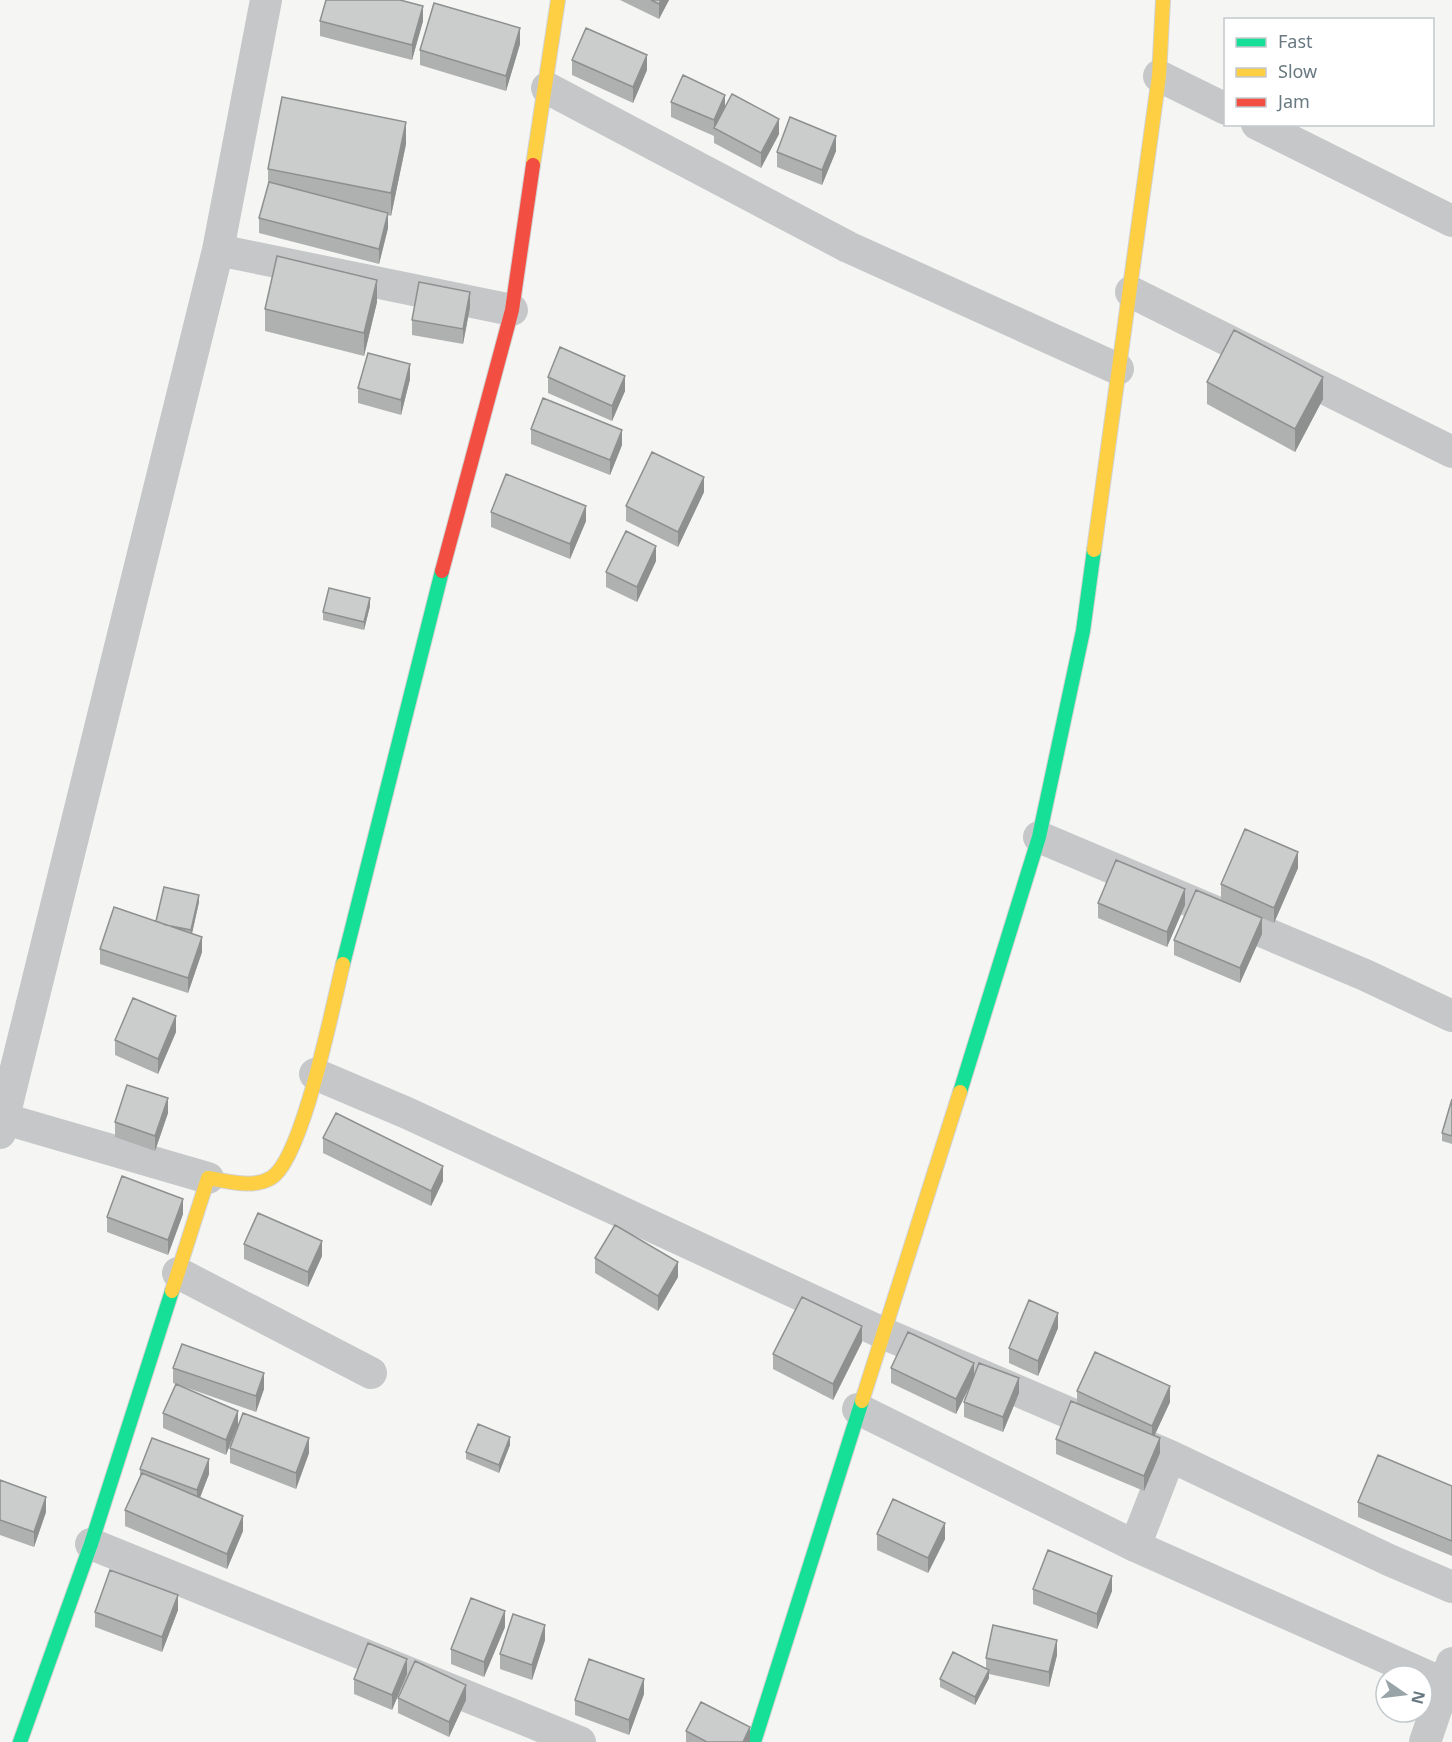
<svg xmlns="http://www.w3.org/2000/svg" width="1452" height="1742" font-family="'Noto Sans',sans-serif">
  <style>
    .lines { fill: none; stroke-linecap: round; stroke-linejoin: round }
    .fast-casing { stroke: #d1d2d2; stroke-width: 16 }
    .slow-casing { stroke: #d1d2d2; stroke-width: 16 }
    .jam-casing { stroke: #d1d2d2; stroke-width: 16 }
    .street { stroke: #c5c7c8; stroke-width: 32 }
    .fast { stroke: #16e098; stroke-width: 14 }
    .slow { stroke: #ffcf43; stroke-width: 14 }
    .jam { stroke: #f24e42; stroke-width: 14 }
    .wall { fill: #afb0b0 }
    .shaded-wall { fill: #8e9090 }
    .building { fill: #cbcdcd; stroke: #8e9090; stroke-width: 1.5 }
  </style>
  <rect width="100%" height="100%" fill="#f5f5f4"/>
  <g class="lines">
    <defs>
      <path id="fast" d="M343,964L442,571
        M960,1092L1039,837L1083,631L1094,550
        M20,1742L91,1544L172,1291
        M754,1742L862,1401"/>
      <path id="slow" d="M533,165L558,0
        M1094,550L1159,76L1163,0
        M172,1291L208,1178C227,1181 253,1189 271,1178C303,1159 333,1004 343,964
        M862,1401L960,1092"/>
      <path id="jam" d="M442,571L512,310L533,165"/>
    </defs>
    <!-- fast casing -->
    <use href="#fast" class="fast-casing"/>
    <!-- slow casing -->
    <use href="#slow" class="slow-casing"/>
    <!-- jam casing -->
    <use href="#jam" class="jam-casing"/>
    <!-- street -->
    <path class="street" d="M1159,76L1226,109
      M547,88L848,247L1118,369
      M1257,124L1452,221
      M218,250L512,310
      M1131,292L1452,452
      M1039,837L1365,975L1452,1016
      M315,1074L407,1113L885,1334L1170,1456L1389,1560L1452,1587
      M5,1119L208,1178
      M0,1133L218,250L266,0
      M178,1273L371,1373
      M858,1409L1135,1546L1445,1684
      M91,1544L580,1742
      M1135,1546L1170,1456
      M1425,1742L1452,1663"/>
    <!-- fast -->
    <use href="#fast" class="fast"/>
    <!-- slow -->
    <use href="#slow" class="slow"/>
    <!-- jam -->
    <use href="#jam" class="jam"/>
  </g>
  <!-- wall -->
  <path class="wall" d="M620,0H669L659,19Z
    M320,21H423L412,60L320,36Z
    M520,44L506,91L420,65V50Z
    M572,60L647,70L633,103L572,75Z
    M671,102L725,108L779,134L761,168L714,143V135V136L671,117Z
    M406,144L391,216L388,215V228L379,264L259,233V218L268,185V169Z
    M836,151L822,185L777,167V152Z
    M377,302L364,356L265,331V309Z
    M470,307L463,344L412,335V320Z
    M548,377L625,391L612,421L548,393Z
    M410,379L401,415L358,403V388Z
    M1207,382L1323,399L1295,452L1207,404Z
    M531,429L622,445L610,475L531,444Z
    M704,492L678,547L626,521V506Z
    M491,512L586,521L570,559L491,527Z
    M656,561L637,602L606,587V572Z
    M370,606L364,630L323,620V612Z
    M1298,868L1274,923L1221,900V884Z
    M199,902L192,933L202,952L188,993L100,964V949L156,921Z
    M1098,903L1185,905L1167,947L1098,918Z
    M1262,934L1240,983L1174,955V940Z
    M176,1032L158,1074L115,1055V1040Z
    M1452,1099V1144L1442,1141V1133Z
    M168,1113L155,1151L115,1137V1122Z
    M323,1138L443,1181L431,1206L323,1153Z
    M183,1214L168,1255L107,1232V1217Z
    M244,1244L322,1256L308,1287L244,1259Z
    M595,1258L678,1277L658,1311L595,1273Z
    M1058,1328L1038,1376L1009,1363V1348Z
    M862,1342L833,1400L773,1369V1354Z
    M974,1363L956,1414L891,1383V1368Z
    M173,1368L264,1389L256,1412L173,1383Z
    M1077,1391L1170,1402L1154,1436L1160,1453L1144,1491L1056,1454V1439L1077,1403Z
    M1019,1393L1003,1432L964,1417V1402Z
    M238,1411L226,1455L163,1428V1413Z
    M510,1445L499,1473L466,1459V1452Z
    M230,1448L309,1453L296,1489L230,1463Z
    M140,1469L209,1474L200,1498L243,1531L227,1569L125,1526V1510L140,1476Z
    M0,1480L46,1512L34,1547L0,1535Z
    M1452,1486V1556L1358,1517V1502Z
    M877,1534L945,1539L928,1573L877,1550Z
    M1033,1589L1112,1591L1097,1629L1033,1604Z
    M178,1610L162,1652L95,1627V1612Z
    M505,1627L484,1677L451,1664V1649Z
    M545,1640L532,1680L500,1669V1654Z
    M1057,1655L1049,1687L989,1674V1678L975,1705L940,1687V1679L986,1668V1658Z
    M407,1674L392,1710L354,1694V1679Z
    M644,1694L629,1735L575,1715V1700Z
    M398,1698L466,1700L449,1737L398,1713Z
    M686,1731L750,1742H686Z"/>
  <!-- shaded-wall -->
  <path class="shaded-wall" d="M661,0H669L659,19V4Z
    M423,6V21L412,60V45Z
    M520,28V44L506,91V76Z
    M647,55V70L633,103V87Z
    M725,95V110L714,128V136V120Z
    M779,119V134L761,168V153Z
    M406,122V144L391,216V193Z
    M836,136V151L822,185V170Z
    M388,213V228L379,264V249Z
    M377,280V302L364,356V333Z
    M470,292V307L463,344V329Z
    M410,364V379L401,415V400Z
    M625,376V391L612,421V406Z
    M1323,377V399L1295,452V429Z
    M622,430V445L610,475V460Z
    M704,477V492L678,547V532Z
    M586,506V521L570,559V544Z
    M656,546V561L637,602V587Z
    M370,598V606L364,630V622Z
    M1298,852V868L1274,923V908Z
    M1185,889V905L1167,947V932Z
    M199,895V902L191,938V930Z
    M1262,918V934L1240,983V968Z
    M202,937V952L188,993V978Z
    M176,1016V1032L158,1074V1059Z
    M168,1098V1113L155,1151V1136Z
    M443,1166V1181L431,1206V1191Z
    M183,1199V1214L168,1255V1240Z
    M322,1241V1256L308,1287V1272Z
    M678,1262V1277L658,1311V1296Z
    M1058,1313V1328L1038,1376V1361Z
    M862,1326V1342L833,1400V1384Z
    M974,1363V1378L956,1414V1399Z
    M264,1373V1389L256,1412V1396Z
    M1019,1378V1393L1003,1432V1417Z
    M1170,1386V1402L1152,1441V1426Z
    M238,1411V1426L226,1455V1440Z
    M510,1437V1445L499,1473V1465Z
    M309,1438V1453L296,1489V1473Z
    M1160,1438V1453L1144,1491V1476Z
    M209,1459V1474L197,1505V1490Z
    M46,1497V1512L34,1547V1532Z
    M243,1516V1531L227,1569V1554Z
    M945,1523V1539L928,1573V1558Z
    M1112,1576V1591L1097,1629V1614Z
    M178,1595V1610L162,1652V1637Z
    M505,1611V1627L484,1677V1662Z
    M545,1625V1640L532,1680V1665Z
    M1057,1640V1655L1049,1687V1672Z
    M407,1659V1674L392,1710V1695Z
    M989,1670V1678L975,1705V1697Z
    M644,1679V1694L629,1735V1720Z
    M466,1685V1700L449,1737V1722Z
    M750,1727V1742H743Z"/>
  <!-- building -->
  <path class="building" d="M326,0H400L423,6L412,45L320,21Z
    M651,0H661L659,4Z
    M434,3L520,28L506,76L420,50Z
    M586,28L647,55L633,87L572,60Z
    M683,75L725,95L714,120L671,102Z
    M732,94L779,119L761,153L714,128Z
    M282,97L406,122L391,193L268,169Z
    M790,117L836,136L822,170L777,152Z
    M269,182L388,213L379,249L259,218Z
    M277,256L377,280L364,333L265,309Z
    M419,282L470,292L463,329L412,320Z
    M1234,330L1323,377L1295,429L1207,382Z
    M560,347L625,376L612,406L548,377Z
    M368,353L410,364L401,400L358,388Z
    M543,398L622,430L610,460L531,429Z
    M652,452L704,477L678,532L626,506Z
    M506,474L586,506L570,544L491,512Z
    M626,531L656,546L637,587L606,572Z
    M329,588L370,598L364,622L323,612Z
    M1245,829L1298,852L1274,908L1221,884Z
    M1116,860L1185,889L1167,932L1098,903Z
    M164,887L199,895L191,930L166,925L156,921Z
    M1196,890L1262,918L1240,968L1174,940Z
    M114,907L202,937L188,978L100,949Z
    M133,998L176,1016L158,1059L115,1040Z
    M127,1085L168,1098L155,1136L115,1122Z
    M1452,1099V1136L1442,1133Z
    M336,1113L443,1166L431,1191L323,1138Z
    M122,1176L183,1199L168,1240L107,1217Z
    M258,1213L322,1241L308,1272L244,1244Z
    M615,1225L678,1262L658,1296L595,1258Z
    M802,1297L862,1326L833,1384L773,1354Z
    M1029,1300L1058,1313L1038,1361L1009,1348Z
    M908,1332L974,1363L956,1399L891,1368Z
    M182,1344L264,1373L256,1396L173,1368Z
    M1095,1352L1170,1386L1152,1426L1077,1391Z
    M979,1363L1019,1378L1003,1417L964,1402Z
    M176,1384L238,1411L226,1440L163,1413Z
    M1071,1401L1160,1438L1144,1476L1056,1439Z
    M243,1413L309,1438L296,1473L230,1448Z
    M478,1424L510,1437L499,1465L466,1452Z
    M152,1438L209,1459L197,1490L140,1469Z
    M1378,1455L1452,1486V1541L1358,1502Z
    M142,1473L243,1516L227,1554L125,1510Z
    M0,1480L46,1497L34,1532L0,1520Z
    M893,1499L945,1523L928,1558L877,1534Z
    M1048,1550L1112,1576L1097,1614L1033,1589Z
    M110,1570L178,1595L162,1637L95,1612Z
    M471,1598L505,1611L484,1662L451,1649Z
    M513,1614L545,1625L532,1665L500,1654Z
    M993,1625L1057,1640L1049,1672L986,1658Z
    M368,1643L407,1659L392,1695L354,1679Z
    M953,1652L989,1670L975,1697L940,1679Z
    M589,1659L644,1679L629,1720L575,1700Z
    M415,1661L466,1685L449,1722L398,1698Z
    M701,1702L750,1727L743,1742H707L686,1731Z"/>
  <!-- legend -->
  <rect x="1224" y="18" width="210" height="108" fill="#ffffff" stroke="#c3c9cd" stroke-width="1.5"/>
  <rect x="1236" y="38" width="30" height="9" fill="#16e098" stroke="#c3c9cd" stroke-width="1.5"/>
  <text x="1278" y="48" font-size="18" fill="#687981">Fast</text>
  <rect x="1236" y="68" width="30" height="9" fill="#ffcf43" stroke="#c3c9cd" stroke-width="1.5"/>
  <text x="1278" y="78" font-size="18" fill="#687981">Slow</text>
  <rect x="1236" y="98" width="30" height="9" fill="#f24e42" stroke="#c3c9cd" stroke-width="1.5"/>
  <text x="1278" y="108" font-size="18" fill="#687981">Jam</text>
  <!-- north arrow -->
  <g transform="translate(1404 1694) rotate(104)"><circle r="28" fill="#ffffff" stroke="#c3c9cd" stroke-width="1.5"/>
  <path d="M0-4.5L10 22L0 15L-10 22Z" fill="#99a4a9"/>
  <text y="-9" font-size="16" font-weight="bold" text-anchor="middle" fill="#687981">N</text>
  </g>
</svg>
